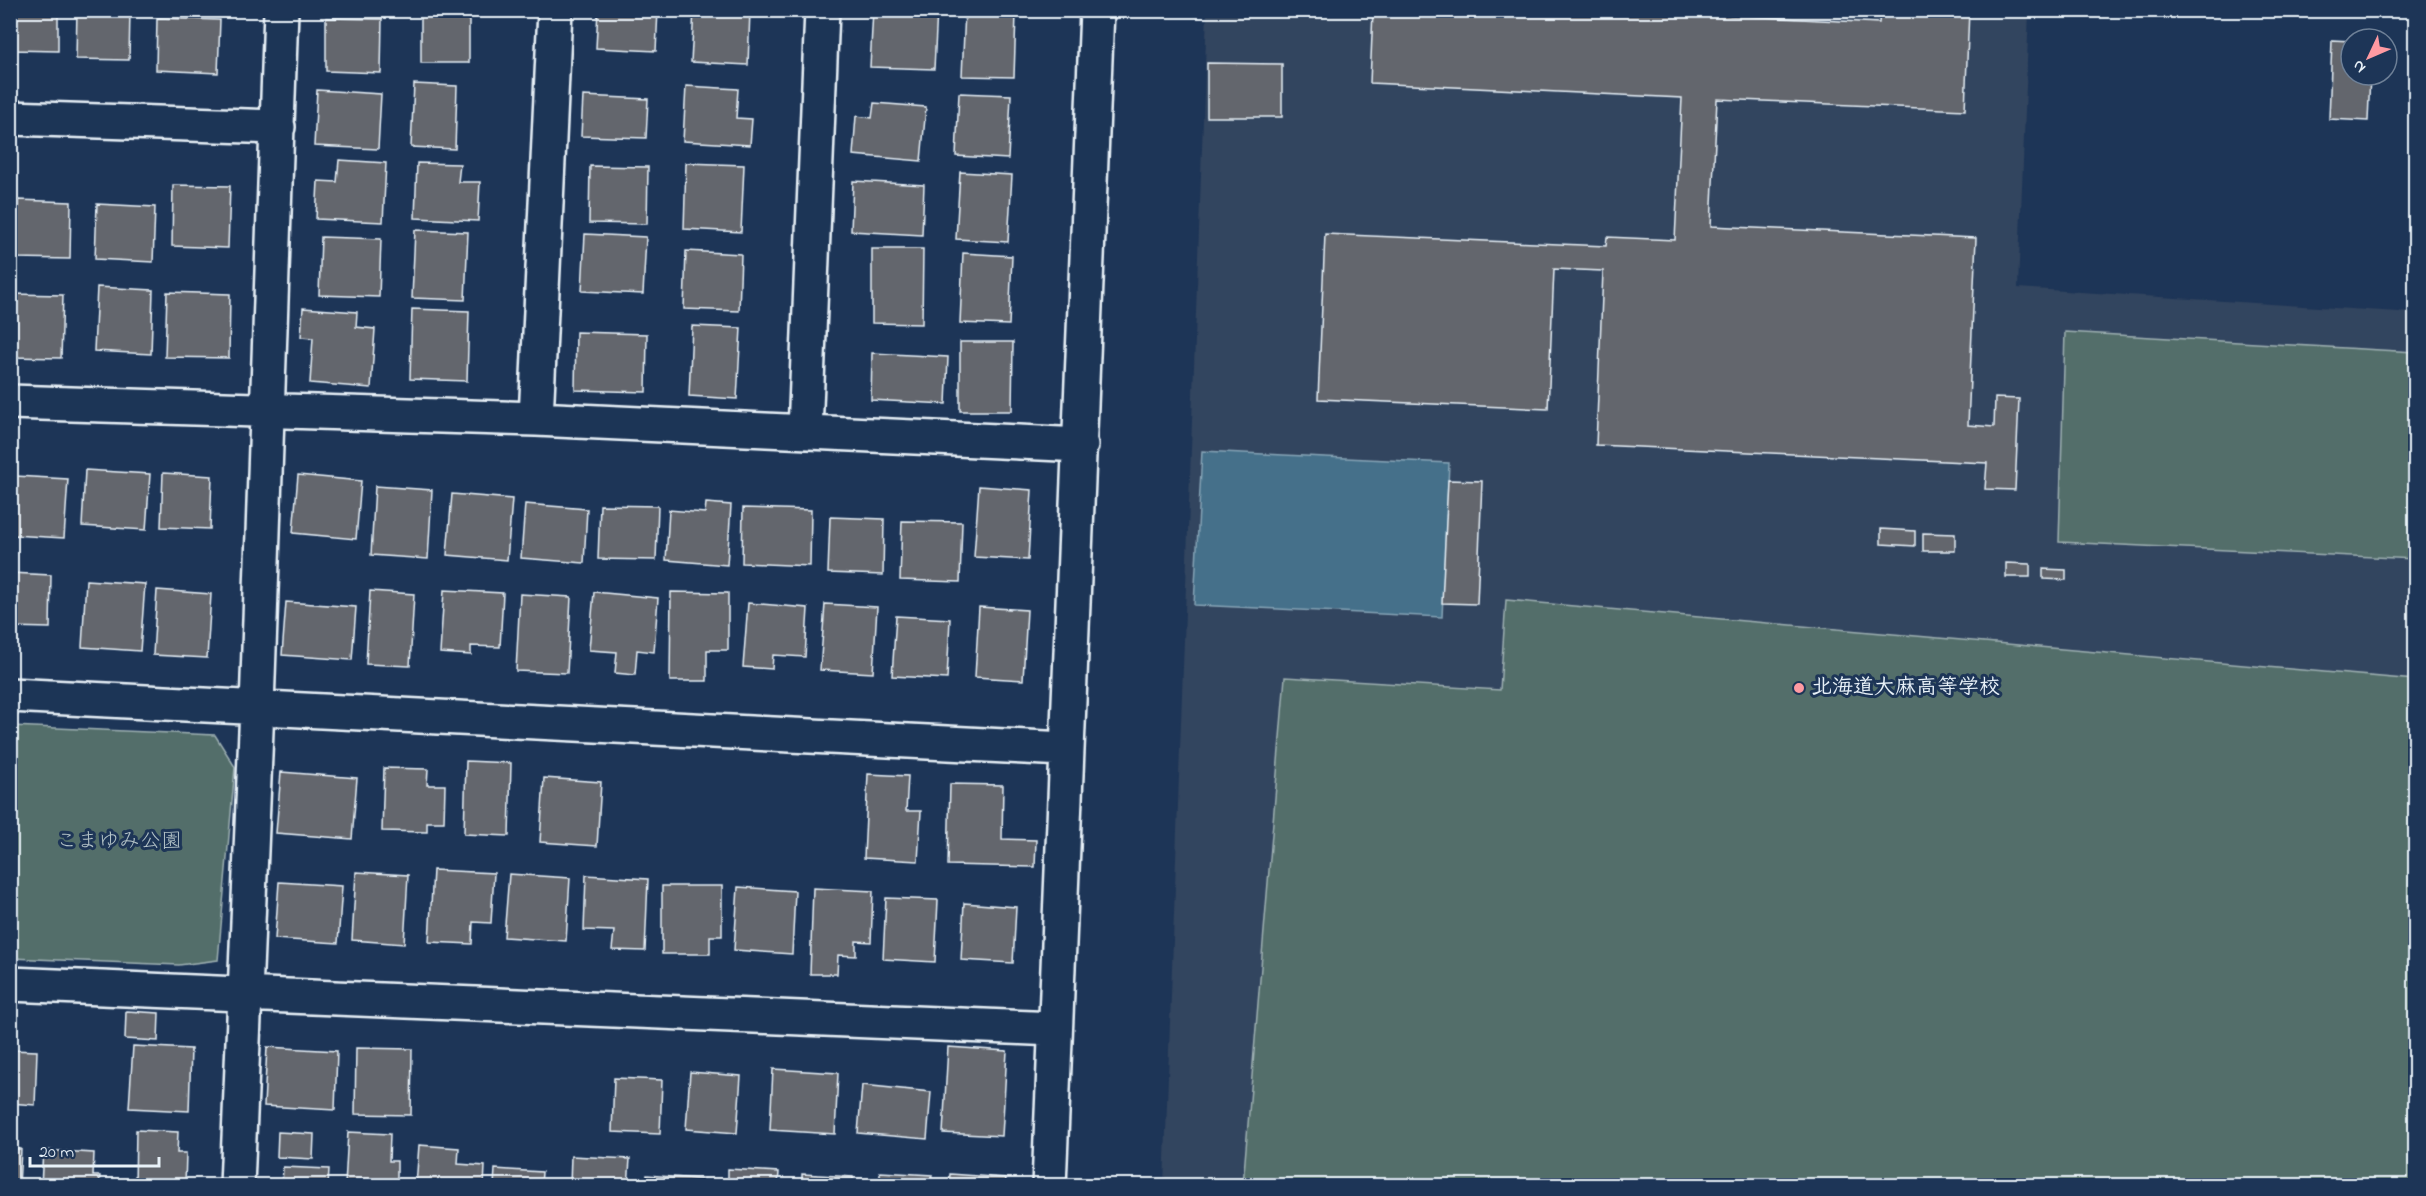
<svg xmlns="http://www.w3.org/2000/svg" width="2426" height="1196" font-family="'Indie Flower','Klee One',sans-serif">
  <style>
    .built { fill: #32445e }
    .park { fill: #536e6b; stroke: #9eb0b2; stroke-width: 1.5 }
    .water { fill: #45708a; stroke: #86a4b6; stroke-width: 1.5 }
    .building { fill: #63666d; stroke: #e8f1f8; stroke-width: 1.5 }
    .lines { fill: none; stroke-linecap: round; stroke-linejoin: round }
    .street-casing { stroke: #e8f1f8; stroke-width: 38 }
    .street { stroke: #1d3557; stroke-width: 33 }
    .poi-dot { fill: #ff9aa2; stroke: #1d3557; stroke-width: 2 }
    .labels { text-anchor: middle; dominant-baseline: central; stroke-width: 6; stroke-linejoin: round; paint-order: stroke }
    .poi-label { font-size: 21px; font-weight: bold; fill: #e8f1f8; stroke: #1d3557; text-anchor: start }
    .park-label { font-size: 21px; fill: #b4c3c7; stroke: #1d3557 }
  </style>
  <rect width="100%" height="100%" fill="#1d3557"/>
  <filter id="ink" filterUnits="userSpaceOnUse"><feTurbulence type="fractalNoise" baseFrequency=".0167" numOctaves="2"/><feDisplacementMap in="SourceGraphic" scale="12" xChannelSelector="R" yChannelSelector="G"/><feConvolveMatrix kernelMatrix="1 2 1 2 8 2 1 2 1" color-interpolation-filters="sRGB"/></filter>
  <g filter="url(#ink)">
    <!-- built -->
    <path class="built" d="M1207,11H2029L2018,288L2415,313V1185L1164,1186Z"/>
    <!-- park -->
    <path class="park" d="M2065,332L2415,352V559L2059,542Z
      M1506,600L2415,680V1185H1243L1285,677L1500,690Z
      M11,726L215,735L235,767L218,960L179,965L11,958Z"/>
    <!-- water -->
    <path class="water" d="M1202,451L1449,463L1442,617L1194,605Z"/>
    <!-- building -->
    <path class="building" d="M10,10H58V51L10,50Z
      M77,10H130L129,60L76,59Z
      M421,10H469V63H421Z
      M598,10H658L656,51L596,48Z
      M694,10H750L748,65L691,62Z
      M873,10H937L934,69L870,67Z
      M1373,10H1724V15L1879,23L1880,10H1969L1965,110L1717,99L1711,226L1976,238L1968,425L1994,427L1995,398L2019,399L2015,490L1985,489L1987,463L1596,445L1603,271L1554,269L1548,409L1318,399L1325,234L1606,246L1607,237L1675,240L1682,98L1370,83Z
      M965,11L1016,13L1014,77L962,76Z
      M157,18L220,20L218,73L156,70Z
      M326,18L382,19L381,73L326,71Z
      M2332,40L2351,41V75H2370L2368,121L2329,119Z
      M1207,63L1282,64V117H1207Z
      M414,84L457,86L455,149L411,147Z
      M686,86L738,89L736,118L752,119L750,145L683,141Z
      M317,90L381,94L378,149L314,146Z
      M959,93L1011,95L1008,159L956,156Z
      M583,96L648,99L646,138L581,136Z
      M874,103L926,107L921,161L853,155L856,116L872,118Z
      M339,160L386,163L383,222L316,219L318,181L337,182Z
      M417,163L460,164L458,182H480L478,221L415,218Z
      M686,163L744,165L741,232L684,229Z
      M590,166L648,167L647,224L589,223Z
      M960,172L1012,175L1008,242L956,239Z
      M853,181L924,185L922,235L851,231Z
      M173,185L230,186L228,248L172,246Z
      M18,200L71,202L70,259L17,258Z
      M97,204L155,207L153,262L95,259Z
      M415,230L468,232L465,300L412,298Z
      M585,234L646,237L643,294L582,291Z
      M321,237L381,239L379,297L319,295Z
      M872,249H923L922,324L872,323Z
      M686,251L741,254L739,311L684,309Z
      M963,253L1012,256L1009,325L960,323Z
      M97,287L153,290L151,354L94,351Z
      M167,292L230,294L229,358L165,357Z
      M10,294L63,295L61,358L10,357Z
      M303,308L357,312L356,327L375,329L371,388L310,383L313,338L301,337Z
      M412,309L469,311L467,381L410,379Z
      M692,326L741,328L737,399L689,396Z
      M576,332L647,334L646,392L575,390Z
      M960,342H1013L1012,411H960Z
      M872,353L948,357L946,404L871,400Z
      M85,470L150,474L146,530L82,526Z
      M163,473L212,476L210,529L161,527Z
      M298,475L361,481L356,539L293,533Z
      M15,476L68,479L64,538L12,535Z
      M1448,480L1482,481L1477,604L1442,603Z
      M375,486L432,490L428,559L371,555Z
      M979,486L1032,490L1028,560L974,557Z
      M452,494L512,499L507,560L447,555Z
      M706,503L731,505L727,565L666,560L669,510L705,513Z
      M525,504L587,509L584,563L521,558Z
      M600,505L658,506L656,560L598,559Z
      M743,508L811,510L810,566L742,563Z
      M830,517L884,519L883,575L828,573Z
      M902,521L962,522L960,582L900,580Z
      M1881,529L1915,531V546L1881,544Z
      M1923,533L1955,534V551H1923Z
      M2006,563L2030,564V577H2006Z
      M2043,569L2066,570V580L2043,579Z
      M10,573L51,575L50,628L10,627Z
      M86,580L145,584L140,651L82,647Z
      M157,590L211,594L207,658L153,655Z
      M444,590L503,593L500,647L471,646V655L440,653Z
      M370,591L414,594L410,666L366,664Z
      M594,592L658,598L654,652L637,650L635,675L615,673L617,652L589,650Z
      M671,592L728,593V650H707V681H670Z
      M520,594L571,597L567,673L516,671Z
      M286,602L356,607L352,660L282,655Z
      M748,603L808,608L805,657L773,655L772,669L743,667Z
      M825,604L877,607L873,673L820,670Z
      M979,607L1027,610L1023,680L975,677Z
      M896,616L950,619L947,679L892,676Z
      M466,761L511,763L509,836L464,834Z
      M384,768L428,769L427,785H445L444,822H427V832L382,831Z
      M281,772L357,778L352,839L276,833Z
      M868,774L908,776L906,811H921L918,861L864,858Z
      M544,778L601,782L597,846L540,842Z
      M950,784L1003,785L1002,839L1036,840L1035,867L948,865Z
      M433,870L494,873L491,923L473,922L472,944L429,942Z
      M356,872L408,875L404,944L352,940Z
      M509,874L570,878L566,941L504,937Z
      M586,875L648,879L645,951L612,950L614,931L584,930Z
      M279,882L342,886L338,943L275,939Z
      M662,886H722V936H710V954H662Z
      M738,887L795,891L792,954L734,950Z
      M813,888L873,891L871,942L856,941V956L838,955L837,974H810Z
      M886,898L938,900L935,962L883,959Z
      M964,903L1016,907L1013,963L961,960Z
      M126,1011L159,1013L158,1041L125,1039Z
      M133,1046L191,1049L189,1111L129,1108Z
      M267,1047L337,1051L335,1110L264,1106Z
      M948,1047L1007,1051L1002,1136L943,1133Z
      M356,1048L412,1049L411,1115L355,1114Z
      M10,1050L37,1051L35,1105L10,1103Z
      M773,1069L838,1073L835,1134L770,1130Z
      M690,1072L741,1076L737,1133L686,1129Z
      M614,1078L662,1080L660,1134L612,1132Z
      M862,1085L931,1092L927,1139L858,1133Z
      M136,1130L178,1132L177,1153H186L185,1186H135Z
      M278,1132L314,1134L313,1159L277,1157Z
      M348,1132L390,1134L389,1161H397V1180H389L388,1186H345Z
      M419,1145L459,1148L458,1164L485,1166L484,1186H416Z
      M10,1149H21L19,1186H10Z
      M43,1150L94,1153L93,1176H100L99,1186H41Z
      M571,1156L630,1159L628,1186H570Z
      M283,1167L329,1169L328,1186H282Z
      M495,1169L542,1172L541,1186H494Z
      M728,1169L779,1172L778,1186H728Z
      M880,1172L932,1175L931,1186H880Z
      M802,1174L853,1177V1186H802Z
      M950,1174L1006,1178L1005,1186H949Z
      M647,1175L709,1180V1186H647Z"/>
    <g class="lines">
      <defs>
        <path id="street" d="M10,118L278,127
          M10,402L536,419L1081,445
          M536,419L555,10
          M805,432L822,10
          M10,695L1065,749
          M10,984L1055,1029
          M237,1186L257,707L281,10
          M1049,1186C1064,794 1083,402 1097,10"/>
      </defs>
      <!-- street casing -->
      <use href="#street" class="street-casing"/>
      <!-- street -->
      <use href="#street" class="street"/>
    </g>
  </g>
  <!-- markers -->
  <circle class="poi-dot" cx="1799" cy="688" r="6"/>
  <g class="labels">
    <!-- poi labels -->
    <g class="poi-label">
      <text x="1811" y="688">北海道大麻高等学校</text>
    </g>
    <!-- park labels -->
    <g class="park-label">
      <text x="119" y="842">こまゆみ公園</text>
    </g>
  </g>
  <!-- margin -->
  <rect width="2426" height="1196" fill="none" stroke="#1d3557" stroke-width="36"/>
  <rect x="18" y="18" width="2390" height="1160" fill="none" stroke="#e8f1f8" stroke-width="2" filter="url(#ink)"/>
  <!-- north arrow -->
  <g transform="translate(2369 57) rotate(226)"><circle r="28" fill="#1d3557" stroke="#6e8097" stroke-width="1.5"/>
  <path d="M0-4.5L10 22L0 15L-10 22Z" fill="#ff9aa2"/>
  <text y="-9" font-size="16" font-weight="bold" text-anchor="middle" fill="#e8f1f8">N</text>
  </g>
  <!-- scale -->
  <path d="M30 1157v9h129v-9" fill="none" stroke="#e8f1f8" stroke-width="3"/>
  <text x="39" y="1157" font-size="18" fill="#e8f1f8" stroke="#1d3557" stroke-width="4.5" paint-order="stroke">20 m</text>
</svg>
